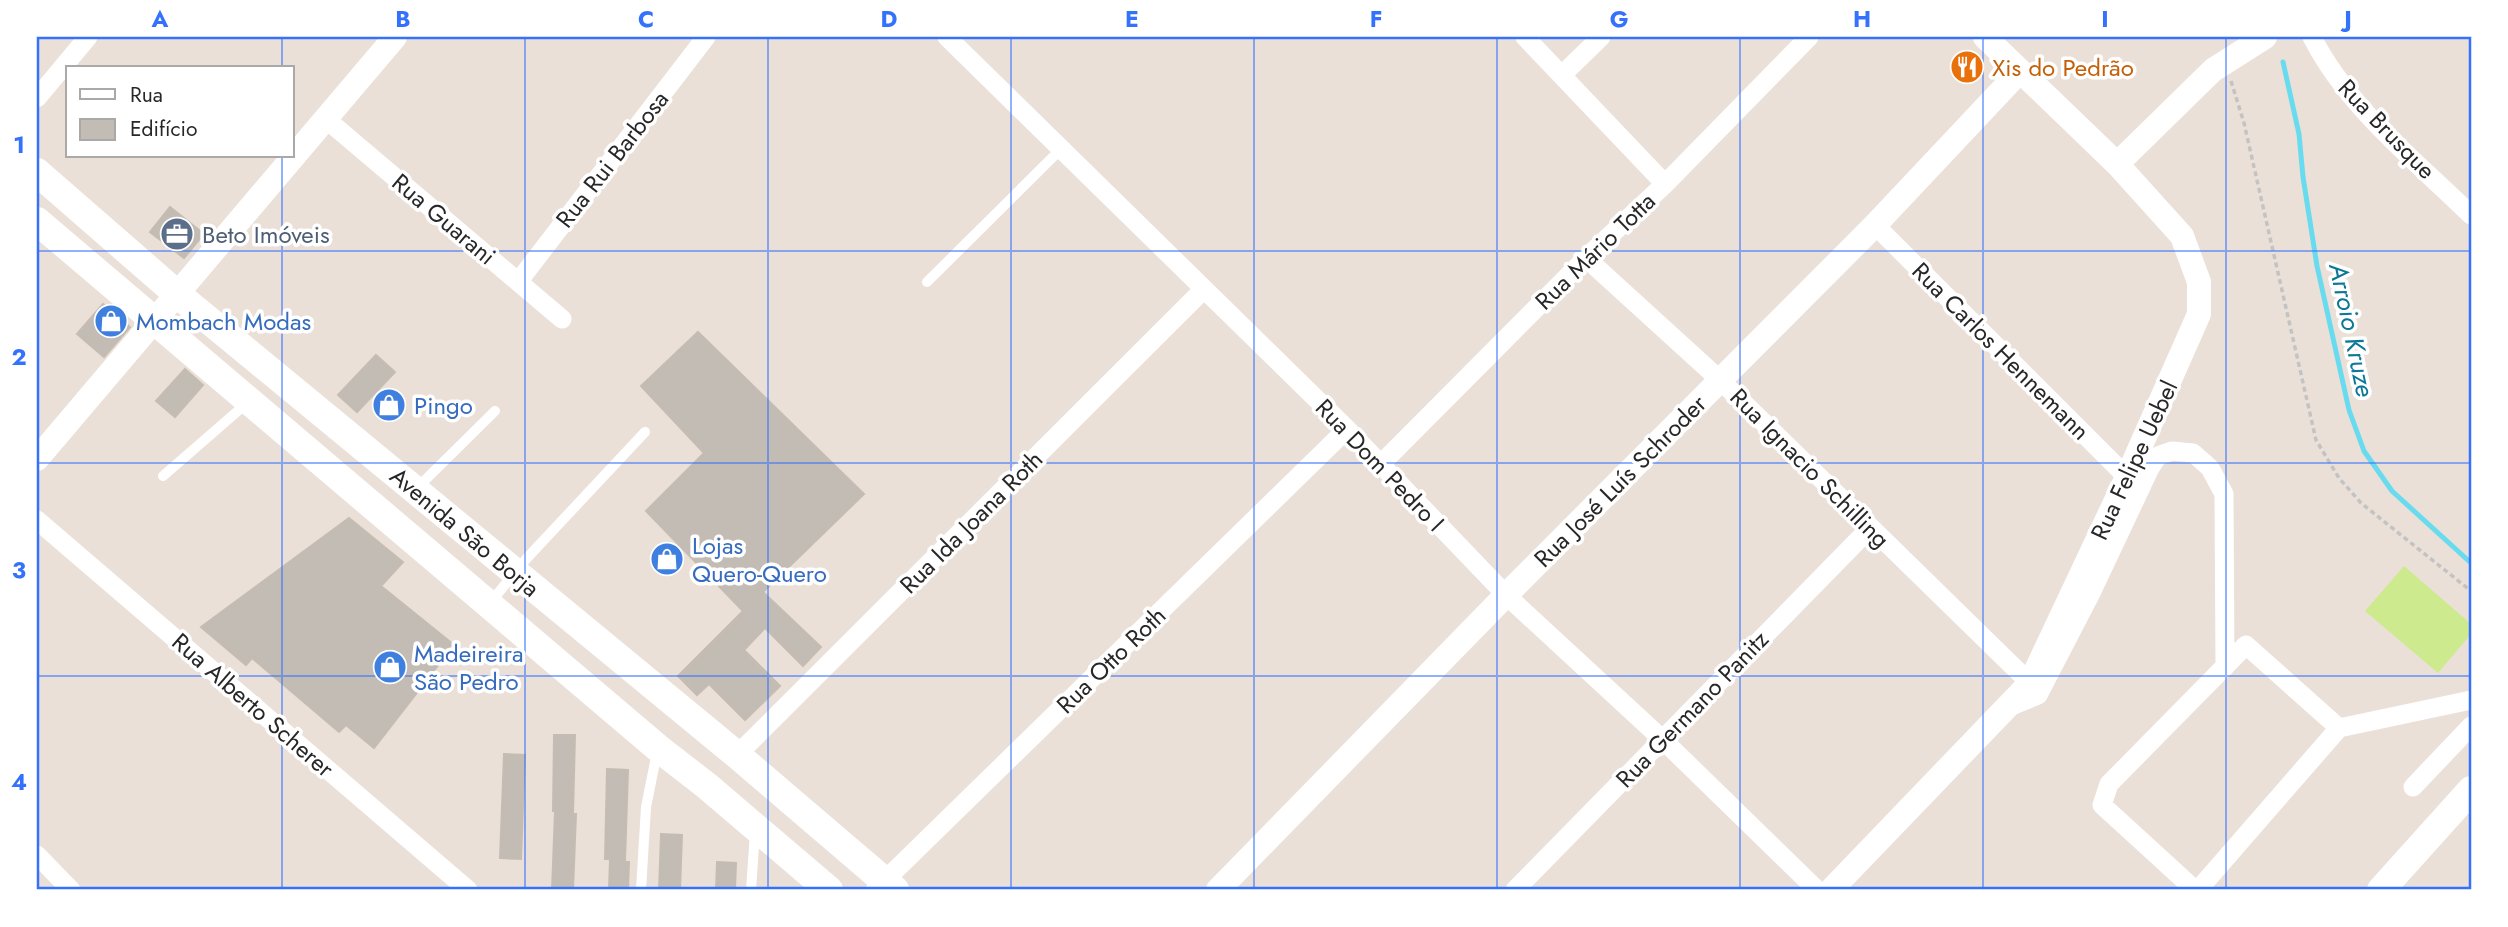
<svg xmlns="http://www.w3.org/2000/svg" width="2508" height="927" font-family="Jost,sans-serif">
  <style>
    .pitch { fill: #ceea8e }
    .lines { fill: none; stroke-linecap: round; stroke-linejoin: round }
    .stream { stroke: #69dbef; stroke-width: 5 }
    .building { fill: #c2bcb4; stroke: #c5bcb2; stroke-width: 2 }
    .path { stroke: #c3c3c3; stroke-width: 3.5; stroke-dasharray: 5 3.5; stroke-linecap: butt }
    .service { stroke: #fff; stroke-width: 10 }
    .minor { stroke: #fff; stroke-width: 19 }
    .tertiary { stroke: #fff; stroke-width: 24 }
    .secondary { stroke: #fff; stroke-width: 28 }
    .grid { fill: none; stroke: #3471fc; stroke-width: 2; stroke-opacity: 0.55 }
    .labels { text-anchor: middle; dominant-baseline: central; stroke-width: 7; stroke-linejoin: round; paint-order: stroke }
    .food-label { font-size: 24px; fill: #c56008; stroke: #fff; text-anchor: start }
    .street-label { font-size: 24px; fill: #272727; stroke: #fff }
    .service-label { font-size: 24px; fill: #4e5e75; stroke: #fff; text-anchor: start }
    .shop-label { font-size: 24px; fill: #366cbe; stroke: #fff; text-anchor: start }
    .water-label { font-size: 26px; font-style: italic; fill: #0b7897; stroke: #fff }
    .neatline { fill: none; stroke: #3471fc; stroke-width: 2.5 }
    .grid-label { font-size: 23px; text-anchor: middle; font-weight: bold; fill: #3471fc }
  </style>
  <rect width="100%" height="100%" fill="#eae0d8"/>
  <!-- pitch -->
  <path class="pitch" d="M2404,566L2471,624V634L2438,673L2365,611Z"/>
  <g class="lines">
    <!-- stream -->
    <path class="stream" d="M2283,62L2299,134L2303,177L2317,266L2349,410L2364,451L2392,491L2471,563"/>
  </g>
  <!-- building -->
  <path class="building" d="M170,207L204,234L184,258L150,232Z
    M103,304L130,327L104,357L77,334Z
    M698,332L864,494L763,592L821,647L803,666L765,628L744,650L780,686L745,720L709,684L697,695L678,676L743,611L646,511L704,453L641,386Z
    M376,355L395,372L357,412L338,395Z
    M185,369L203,385L175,417L156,401Z
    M349,518L403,562L381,586L454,645L374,748L346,725L339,732L252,658L246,665L201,627Z
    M554,735H575L573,814H576L573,890H552L555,811H553Z
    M504,754L525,755L521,859L500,858Z
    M607,769L628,770L625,862H629L628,890H609L610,859H605Z
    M661,834L682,835L680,890H659Z
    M717,862L736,863L735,890H716Z"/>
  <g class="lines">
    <!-- path -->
    <path class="path" d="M2231,81L2244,123L2316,440L2339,478L2361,503L2471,591"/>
    <!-- service -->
    <path class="service" d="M927,282L1061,149
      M163,476L247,403
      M418,487L495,411
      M490,603L527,558L645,432
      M641,890L646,807L657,752
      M751,890L755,832"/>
    <!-- minor -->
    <path class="minor" d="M947,37L1347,429L1506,595L1662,739L1817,890
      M1525,37L1665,184
      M2312,37C2348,108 2415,160 2471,215
      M1562,75L1601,37
      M37,98L88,37
      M326,119L562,319
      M1875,225L2127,477
      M1586,258L1720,380L2030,683
      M518,282L706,37
      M1380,465L1586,258L1665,184L1809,37
      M37,520L468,890
      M2009,707L2038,695L2092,591L2150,468L2158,456L2172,451L2193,453L2210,468L2224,494L2225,667
      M737,755L1204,289
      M2413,787L2471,726
      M37,855L71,890
      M875,890L1347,429
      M1515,890L1870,528
      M2195,890L2102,805L2109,784L2246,645L2339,728L2471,700
      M2198,890L2339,728"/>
    <!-- tertiary -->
    <path class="tertiary" d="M2117,164L2213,70L2265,37
      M37,459L395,37
      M1218,890L1506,595L1875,225L2020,71
      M1831,890L2030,683L2127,477L2199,314V282L2182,236L2117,164L1985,37"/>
    <!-- secondary -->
    <path class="secondary" d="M37,172L177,294L737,755L895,890
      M37,221L658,748L707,786L829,890
      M2381,890L2471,790"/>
  </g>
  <!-- grid -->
  <path class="grid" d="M282,37V68M525,37V890M768,37V890M1011,37V890M1254,37V890M1497,37V890M1740,37V890M1983,37V890M2226,37V890M282,156V890M37,251H2471M37,463H2471M37,676H2471"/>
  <!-- icons -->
  <defs>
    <symbol id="restaurant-disc" viewBox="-11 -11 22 22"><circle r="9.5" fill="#e8710a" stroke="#fff"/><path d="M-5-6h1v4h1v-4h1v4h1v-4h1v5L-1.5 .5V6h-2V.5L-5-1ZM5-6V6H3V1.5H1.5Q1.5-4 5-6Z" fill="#fff"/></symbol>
    <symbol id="office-disc" viewBox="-11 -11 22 22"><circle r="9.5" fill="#5c6f8a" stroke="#fff"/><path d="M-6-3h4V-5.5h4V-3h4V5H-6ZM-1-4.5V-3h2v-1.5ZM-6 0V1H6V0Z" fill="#fff"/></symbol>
    <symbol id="shop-disc" viewBox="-11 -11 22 22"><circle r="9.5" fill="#3f7fe0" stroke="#fff"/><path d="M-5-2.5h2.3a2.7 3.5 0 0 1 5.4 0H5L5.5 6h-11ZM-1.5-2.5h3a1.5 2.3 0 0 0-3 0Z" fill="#fff"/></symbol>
  </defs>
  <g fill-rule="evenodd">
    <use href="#restaurant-disc" x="1948" y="48" width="38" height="38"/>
    <use href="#office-disc" x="158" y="215" width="38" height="38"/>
    <use href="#shop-disc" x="92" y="302" width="38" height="38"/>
    <use href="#shop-disc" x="370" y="386" width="38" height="38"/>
    <use href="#shop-disc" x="648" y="540" width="38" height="38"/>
    <use href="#shop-disc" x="371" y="648" width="38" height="38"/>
  </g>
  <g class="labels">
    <!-- food labels -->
    <g class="food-label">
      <text x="1992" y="67">Xis do Pedrão</text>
    </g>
    <!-- street labels -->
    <g class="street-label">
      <text transform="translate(2387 129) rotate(46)">Rua Brusque</text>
      <text transform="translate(612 159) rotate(-52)">Rua Rui Barbosa</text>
      <text transform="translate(444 219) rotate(40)">Rua Guarani</text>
      <text transform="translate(1595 251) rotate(-44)">Rua Mário Totta</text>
      <text transform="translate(2001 351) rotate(45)">Rua Carlos Hennemann</text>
      <text transform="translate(2134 460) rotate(-65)">Rua Felipe Uebel</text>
      <text transform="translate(1380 465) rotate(46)">Rua Dom Pedro I</text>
      <text transform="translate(1810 468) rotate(45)">Rua Ignacio Schilling</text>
      <text transform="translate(1620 481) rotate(-45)">Rua José Luís Schroder</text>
      <text transform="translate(971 522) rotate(-45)">Rua Ida Joana Roth</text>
      <text transform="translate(465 532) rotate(40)">Avenida São Borja</text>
      <text transform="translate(1111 660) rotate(-44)">Rua Otto Roth</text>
      <text transform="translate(253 705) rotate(41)">Rua Alberto Scherer</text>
      <text transform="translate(1692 709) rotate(-46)">Rua Germano Panitz</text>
    </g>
    <!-- service labels -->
    <g class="service-label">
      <text x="202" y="234">Beto Imóveis</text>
    </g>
    <!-- shop labels -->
    <g class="shop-label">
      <text x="136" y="321">Mombach Modas</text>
      <text x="414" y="405">Pingo</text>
      <text x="692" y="545">Lojas<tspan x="692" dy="28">Quero-Quero</tspan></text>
      <text x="414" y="653">Madeireira<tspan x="414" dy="28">São Pedro</tspan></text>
    </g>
    <!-- water labels -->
    <g class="water-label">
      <text transform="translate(2352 330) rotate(78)">Arroio Kruze</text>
    </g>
  </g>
  <!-- border -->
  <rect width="2508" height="927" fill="none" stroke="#ffffff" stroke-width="77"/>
  <!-- legend -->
  <rect x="66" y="66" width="228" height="91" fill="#ffffff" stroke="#a9a9a9" stroke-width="2"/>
  <rect x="80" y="89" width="35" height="10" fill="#ffffff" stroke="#a9a9a9" stroke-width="2"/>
  <text x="130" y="102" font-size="21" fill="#272727">Rua</text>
  <rect x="80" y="119" width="35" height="21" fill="#c2bcb4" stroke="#a9a9a9" stroke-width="2"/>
  <text x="130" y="136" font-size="21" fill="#272727">Edifício</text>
  <rect x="38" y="38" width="2432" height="850" class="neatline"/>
  <g class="grid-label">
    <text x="160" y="27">A</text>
    <text x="403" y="27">B</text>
    <text x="646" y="27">C</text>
    <text x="889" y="27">D</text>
    <text x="1132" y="27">E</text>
    <text x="1376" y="27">F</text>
    <text x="1619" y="27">G</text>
    <text x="1862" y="27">H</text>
    <text x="2105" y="27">I</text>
    <text x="2348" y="27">J</text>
    <text x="19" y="153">1</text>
    <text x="19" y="365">2</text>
    <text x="19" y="578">3</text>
    <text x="19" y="790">4</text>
  </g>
</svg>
